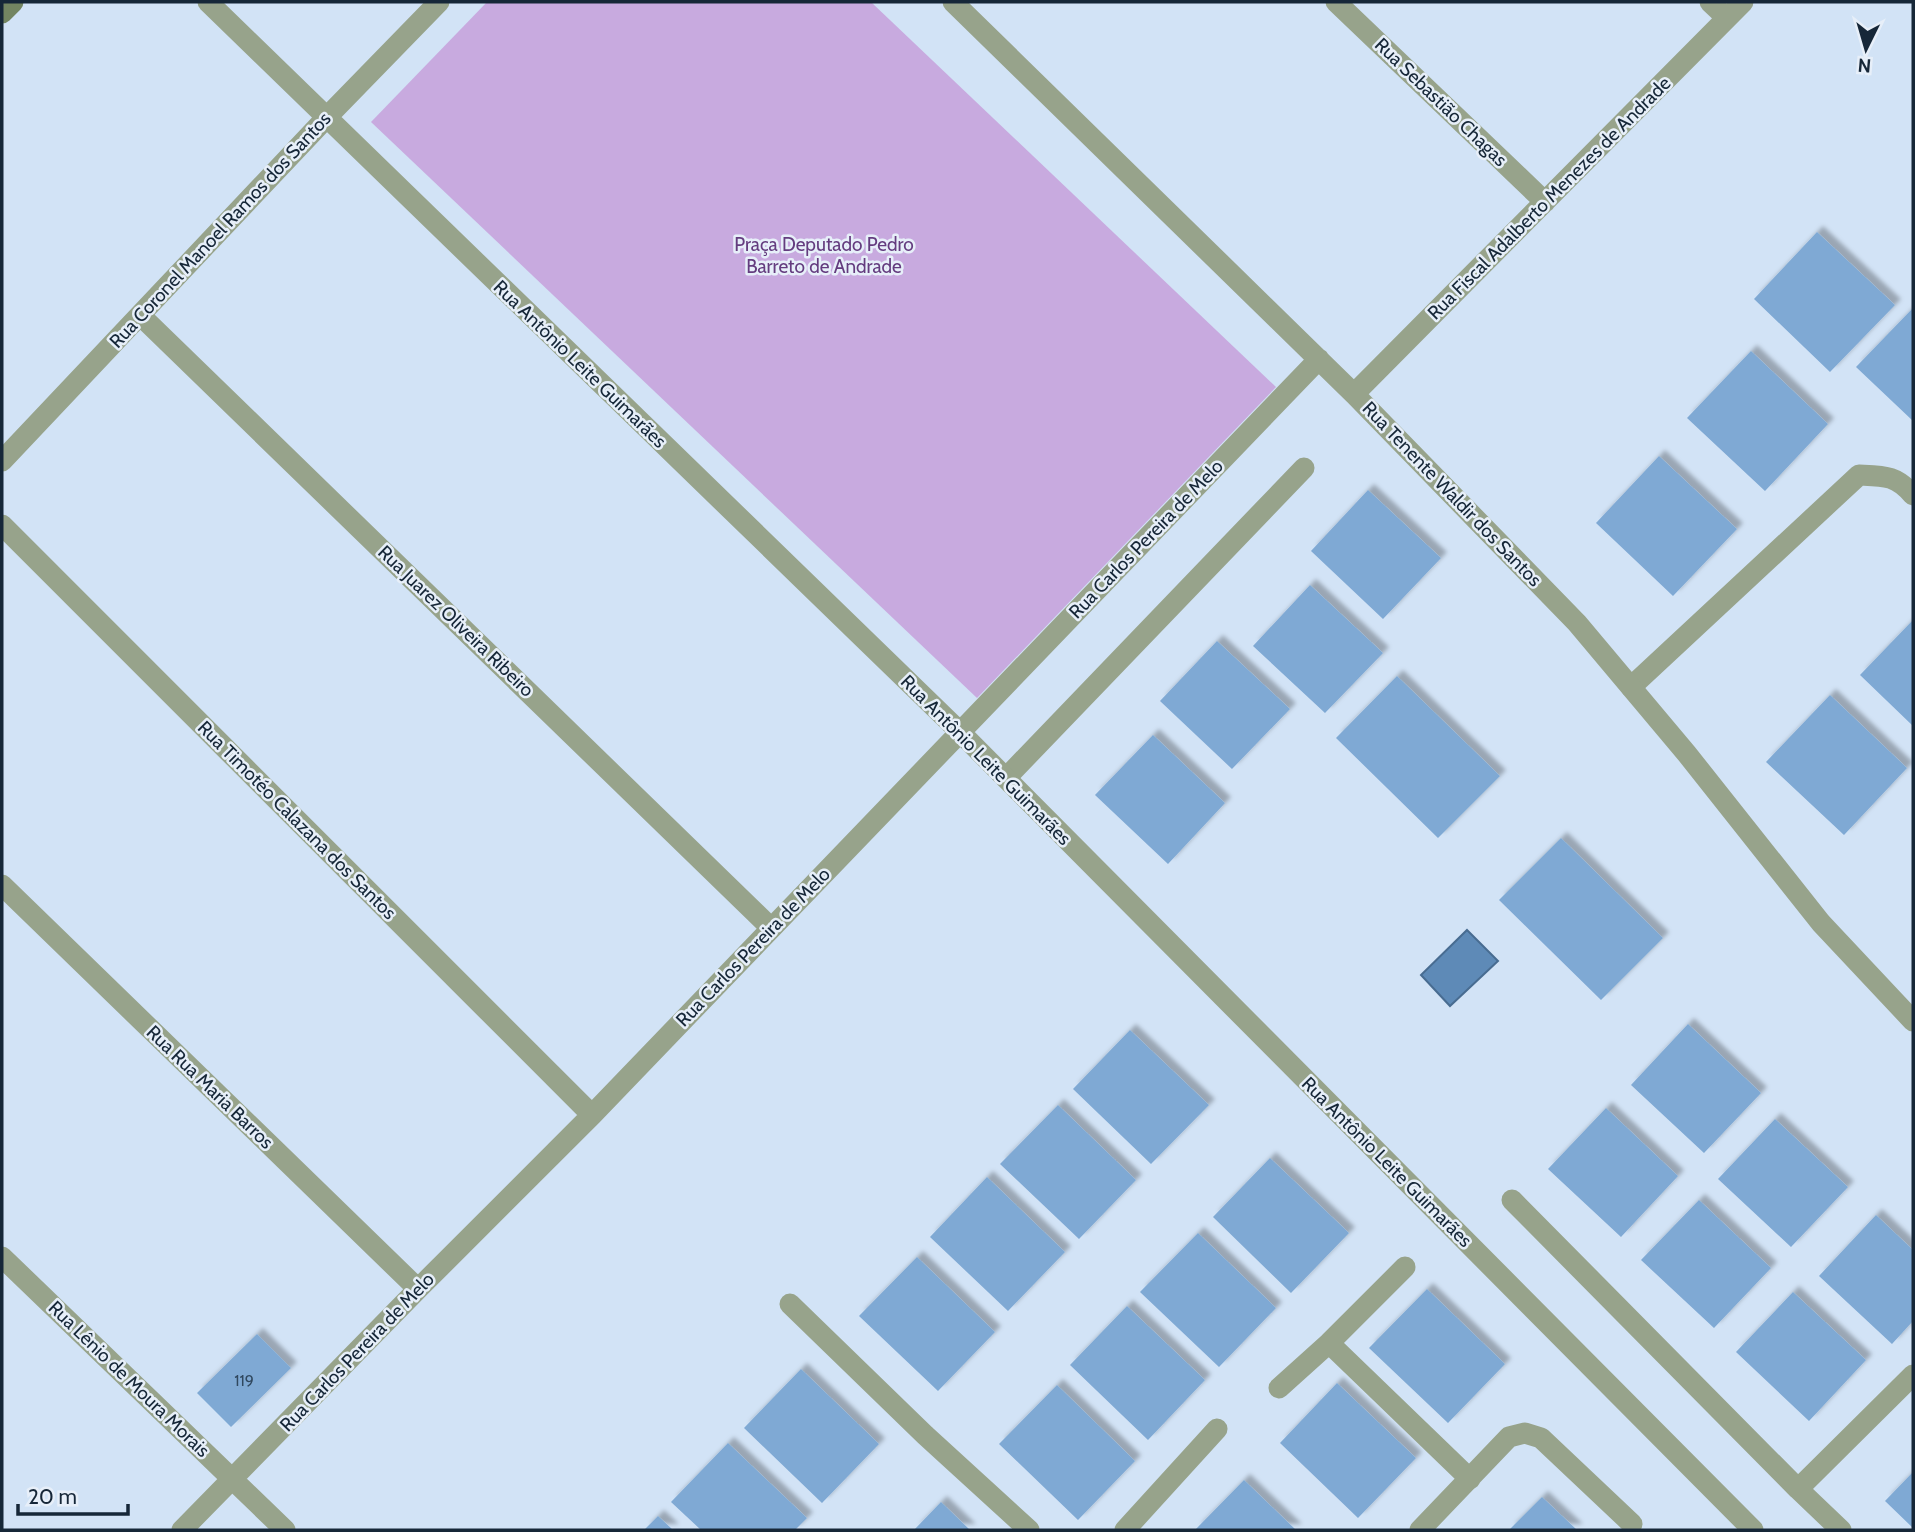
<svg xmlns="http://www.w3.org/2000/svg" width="1915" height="1532" font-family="Cabin,sans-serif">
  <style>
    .green { fill: #c8aadf }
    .water { fill: #5e8ab7; stroke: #486c91; stroke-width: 2 }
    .building { fill: #7fa9d4; filter: url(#shadow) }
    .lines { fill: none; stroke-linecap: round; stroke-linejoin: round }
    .lane { stroke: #97a38b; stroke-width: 21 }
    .street { stroke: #97a38b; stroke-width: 21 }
    .secondary { stroke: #738561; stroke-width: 21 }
    .labels { text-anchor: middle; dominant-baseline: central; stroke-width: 5; stroke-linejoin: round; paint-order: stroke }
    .number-label { font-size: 16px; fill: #30485f }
    .street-label { font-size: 19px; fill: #162738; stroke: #e7eff9 }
    .park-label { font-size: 19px; fill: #643c7f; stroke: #e7eff9 }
  </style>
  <defs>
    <filter id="shadow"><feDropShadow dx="6" dy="-6" stdDeviation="2" flood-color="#0004"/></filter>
  </defs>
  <rect width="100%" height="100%" fill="#d2e3f6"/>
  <!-- green -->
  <path class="green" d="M487,2H871L1276,387L977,698L371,122Z"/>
  <!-- water -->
  <path class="water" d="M1467,930L1498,961L1450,1006L1421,975Z"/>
  <!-- building -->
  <path class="building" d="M1817,232L1895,305L1830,372L1754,299Z
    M1913,308V421L1856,367Z
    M1751,351L1828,424L1765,491L1687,418Z
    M1659,456L1737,529L1673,596L1596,523Z
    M1368,490L1441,558L1383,619L1311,551Z
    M1310,585L1383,653L1325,713L1253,646Z
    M1913,620V726L1860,675Z
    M1217,641L1290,709L1232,769L1160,701Z
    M1397,676L1500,776L1438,838L1336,738Z
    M1830,695L1907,768L1844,835L1766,762Z
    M1153,735L1225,803L1168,864L1095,795Z
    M1561,838L1663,938L1601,1000L1499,900Z
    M1688,1024L1761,1093L1704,1153L1631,1085Z
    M1130,1030L1209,1105L1151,1164L1073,1089Z
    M1058,1105L1136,1180L1079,1239L1000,1164Z
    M1606,1108L1678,1176L1621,1237L1548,1169Z
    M1775,1119L1848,1187L1791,1247L1718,1179Z
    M1270,1158L1349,1233L1291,1293L1213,1217Z
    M987,1177L1065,1252L1008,1311L930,1237Z
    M1699,1200L1771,1268L1714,1328L1641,1260Z
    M1876,1215L1913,1250V1321L1892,1344L1819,1276Z
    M1198,1233L1276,1308L1219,1367L1140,1292Z
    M917,1257L995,1332L938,1391L859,1316Z
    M1427,1289L1505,1364L1448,1423L1369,1348Z
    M1793,1292L1866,1360L1809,1421L1736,1352Z
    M1127,1306L1205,1380L1148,1440L1070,1365Z
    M257,1334L291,1368L231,1427L197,1393Z
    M801,1369L879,1444L822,1503L744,1428Z
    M1337,1383L1416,1458L1358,1518L1280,1443Z
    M1057,1385L1135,1461L1078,1520L999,1444Z
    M728,1443L807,1518L795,1530H701L671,1502Z
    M1913,1472V1528L1885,1501Z
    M1244,1480L1296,1530H1195Z
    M1542,1497L1577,1530H1509Z
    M941,1502L970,1530H914Z
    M658,1516L673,1530H644Z"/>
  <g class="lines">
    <!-- lane -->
    <path class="lane" d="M1631,687L1859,475C1884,476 1896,475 1913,495
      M1006,778L1304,468
      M1512,1200L1798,1489L1841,1530
      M790,1304L925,1435L1029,1530
      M1329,1343L1470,1479
      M1279,1388L1329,1343L1405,1267
      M1798,1489L1913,1375
      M1125,1530L1217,1429
      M1420,1530L1509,1437L1525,1433L1541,1438L1632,1524"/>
    <!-- street -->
    <path class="street" d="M208,2L960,732L1753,1530
      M953,2L1354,394L1577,623L1687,754L1821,923L1913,1021
      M1336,2L1545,202
      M1710,2L1727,18
      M140,315L771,928
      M1354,394L1743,2
      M2,461L326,118L439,2
      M2,525L592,1115
      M2,885L418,1289
      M2,1257L285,1530
      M182,1530L418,1289L592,1115L1319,359"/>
    <!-- secondary -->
    <path class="secondary" d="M2,13L13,2"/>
  </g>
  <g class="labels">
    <!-- number labels -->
    <g class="number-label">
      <text x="244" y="1380">119</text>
    </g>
    <!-- street labels -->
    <g class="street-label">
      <text transform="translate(1441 102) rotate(44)">Rua Sebastião Chagas</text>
      <text transform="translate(1549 198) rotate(-45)">Rua Fiscal Adalberto Menezes de Andrade</text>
      <text transform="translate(220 230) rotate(-47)">Rua Coronel Manoel Ramos dos Santos</text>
      <text transform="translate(580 364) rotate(44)">Rua Antônio Leite Guimarães</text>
      <text transform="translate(1452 494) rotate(46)">Rua Tenente Waldir dos Santos</text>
      <text transform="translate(1146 539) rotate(-46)">Rua Carlos Pereira de Melo</text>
      <text transform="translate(456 621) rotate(44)">Rua Juarez Oliveira Ribeiro</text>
      <text transform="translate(986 760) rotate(45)">Rua Antônio Leite Guimarães</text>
      <text transform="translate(297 820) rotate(45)">Rua Timotéo Calazana dos Santos</text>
      <text transform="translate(753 947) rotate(-46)">Rua Carlos Pereira de Melo</text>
      <text transform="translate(210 1087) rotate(44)">Rua Rua Maria Barros</text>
      <text transform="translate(1387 1162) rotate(45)">Rua Antônio Leite Guimarães</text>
      <text transform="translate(357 1352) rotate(-46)">Rua Carlos Pereira de Melo</text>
      <text transform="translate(129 1379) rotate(44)">Rua Lênio de Moura Morais</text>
    </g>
    <!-- park labels -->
    <g class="park-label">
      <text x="824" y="244">Praça Deputado Pedro<tspan x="824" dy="22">Barreto de Andrade</tspan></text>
    </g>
  </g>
  <!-- border -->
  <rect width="1915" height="1532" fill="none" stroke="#162738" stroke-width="7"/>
  <!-- north arrow -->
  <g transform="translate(1866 49) rotate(185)" stroke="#e7eff9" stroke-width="5" paint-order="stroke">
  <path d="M0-5L12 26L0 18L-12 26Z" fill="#162738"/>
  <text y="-10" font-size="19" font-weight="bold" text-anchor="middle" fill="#162738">N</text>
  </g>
  <!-- scale -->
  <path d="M18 1504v10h110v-10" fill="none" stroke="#162738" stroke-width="3.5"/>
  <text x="28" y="1504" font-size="21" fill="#162738" stroke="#e7eff9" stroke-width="5" paint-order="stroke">20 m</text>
</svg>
